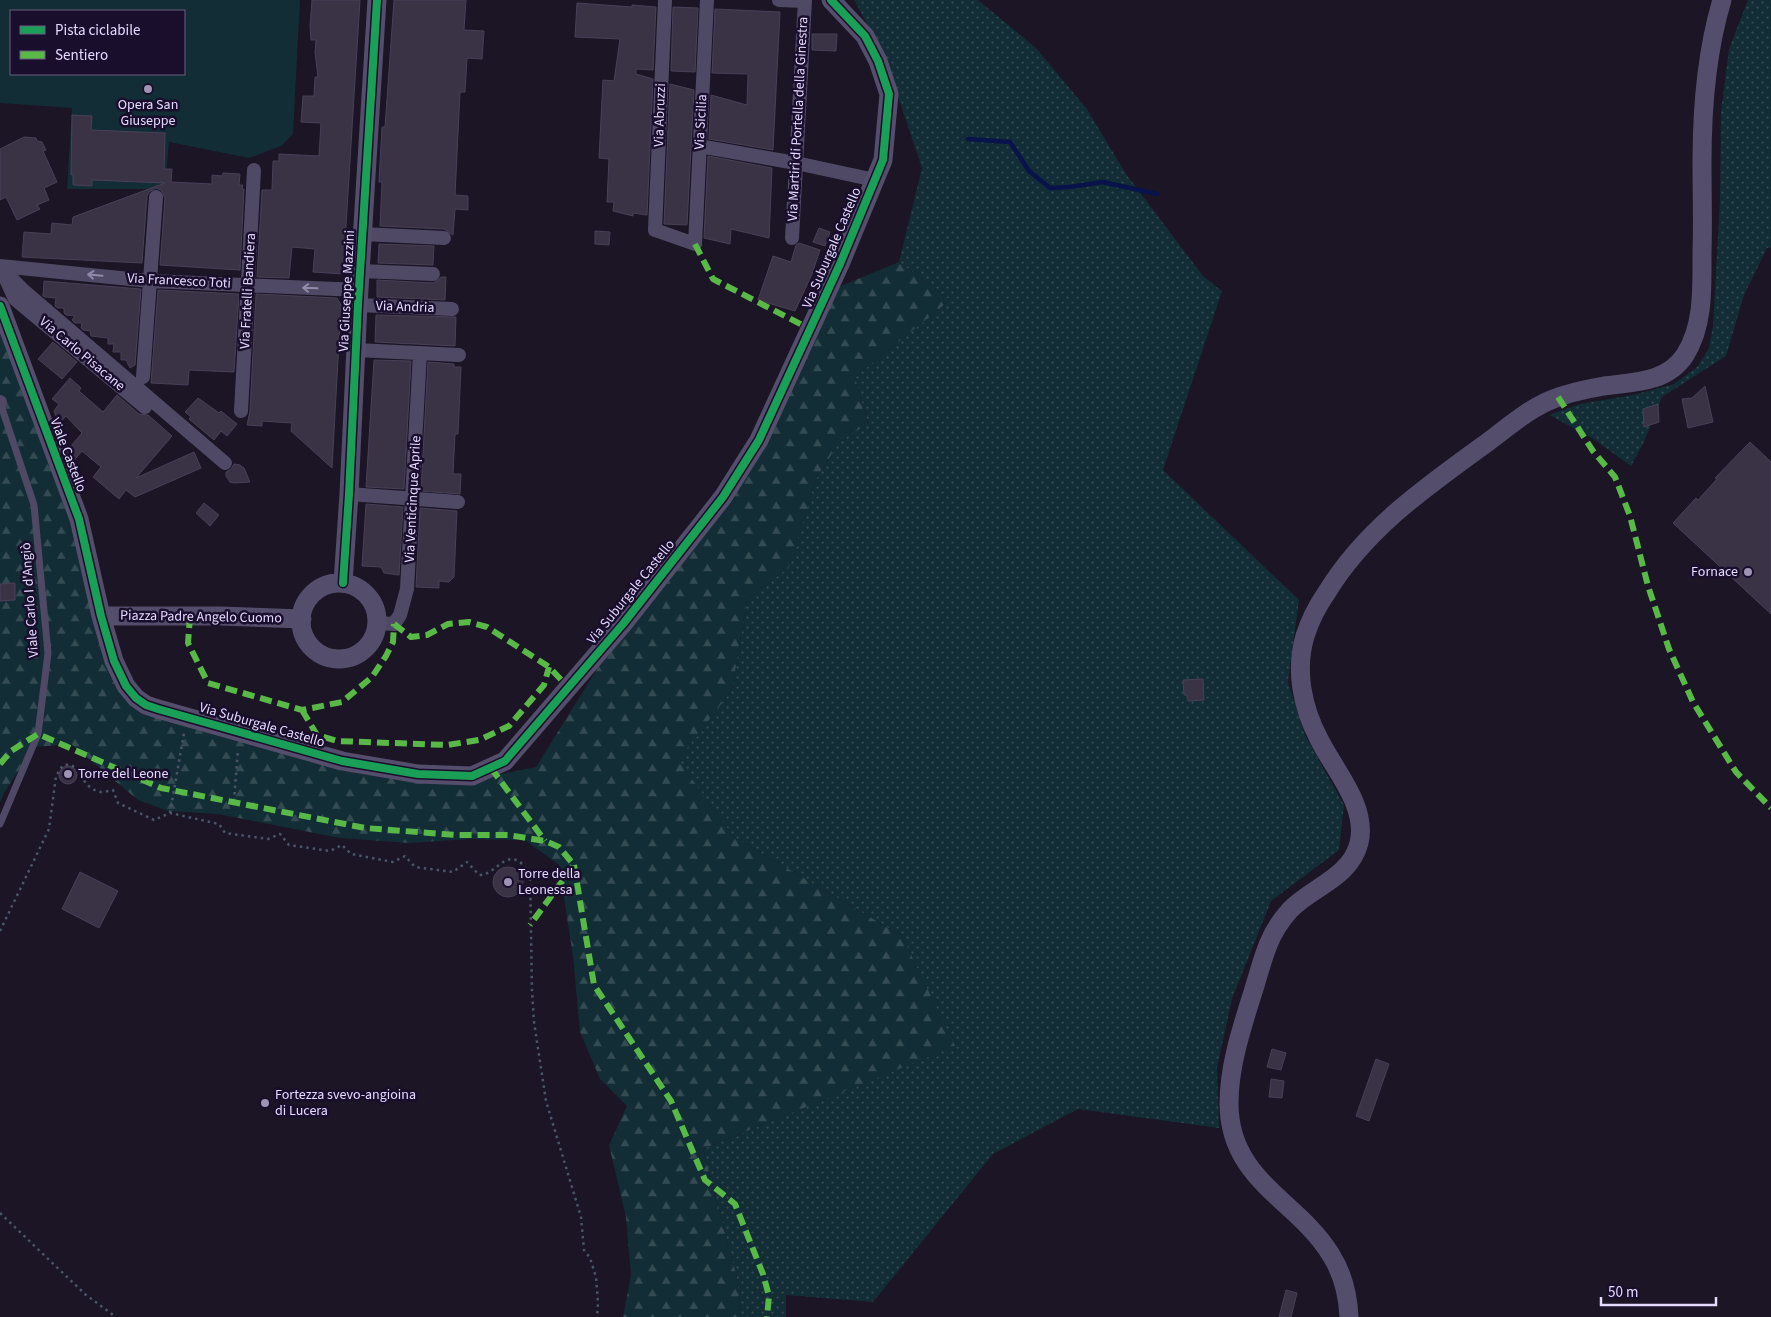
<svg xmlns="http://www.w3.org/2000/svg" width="1771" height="1317" font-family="'Source Sans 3',sans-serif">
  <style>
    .grass { fill: url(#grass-dots) }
    .forest { fill: url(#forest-firs) }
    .garden { fill: #122d35; fill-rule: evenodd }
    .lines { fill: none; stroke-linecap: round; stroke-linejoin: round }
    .stream { stroke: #07134a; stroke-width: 4.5 }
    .building { fill: #3a3346; stroke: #494058 }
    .path { stroke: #4b5569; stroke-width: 2.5; stroke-dasharray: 2.5 4; stroke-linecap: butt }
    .lane { stroke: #504966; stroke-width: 7 }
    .street { stroke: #504966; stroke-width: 14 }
    .secondary { stroke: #554d6c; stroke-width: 19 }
    .quiet { stroke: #58b947; stroke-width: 6; stroke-dasharray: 12 6; stroke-linecap: butt }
    .cycleway-casing { stroke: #190e2c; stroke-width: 11 }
    .cycleway { stroke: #1a9f57; stroke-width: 8 }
    .oneway { stroke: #938aab }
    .poi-dot { fill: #9e94b3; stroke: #190e2c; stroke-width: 2 }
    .labels { text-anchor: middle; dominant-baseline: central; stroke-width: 5; stroke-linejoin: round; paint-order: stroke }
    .poi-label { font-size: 14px; fill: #e4d9ff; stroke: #190e2c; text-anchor: start }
    .street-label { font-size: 14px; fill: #e4d9ff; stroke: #190e2c }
  </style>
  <defs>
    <pattern id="grass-dots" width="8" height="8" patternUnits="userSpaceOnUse" patternTransform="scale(1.25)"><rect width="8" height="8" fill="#122d35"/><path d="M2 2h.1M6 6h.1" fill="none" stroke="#344b53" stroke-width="1.8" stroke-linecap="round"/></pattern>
    <pattern id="forest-firs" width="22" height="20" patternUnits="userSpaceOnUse" patternTransform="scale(1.25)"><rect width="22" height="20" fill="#122d35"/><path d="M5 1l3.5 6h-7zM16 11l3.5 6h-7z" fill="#344b53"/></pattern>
  </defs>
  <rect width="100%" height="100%" fill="#1b1525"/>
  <!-- grass -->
  <path class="grass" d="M854,0H978L1036,48L1087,109L1126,174L1203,276L1222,291L1163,470L1299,600L1288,682L1305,735L1344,805L1339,850L1271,901L1232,999L1217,1068L1219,1128L1078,1109L993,1154L873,1302L786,1295V1317H742L736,1274L703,1149L954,1046L902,936L734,837L677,760L732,690L747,599L789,567L816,479L840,441L868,423L855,377L950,300L899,262L922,168L884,55Z
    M1748,0H1771V247L1767,248L1744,295L1726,356L1662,397L1644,442L1631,466L1592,438L1549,415L1580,404L1633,395L1674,384L1697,367L1709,348L1713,325L1720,200L1721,111L1729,49Z"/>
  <!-- forest -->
  <path class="forest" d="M899,262L950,300L855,377L868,424L840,441L816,479L789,567L747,599L732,690L678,760L734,837L902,936L955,1046L703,1149L736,1274L742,1317H623L631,1275L626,1217L609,1145L627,1106L600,1079L580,1032L573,956L559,865L525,840L469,839L409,843L340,838L218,814L168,811L138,800L71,744L34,747L4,793L0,803V311L54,461L112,662L145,707L342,762L472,780L536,767L602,661L759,457L819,295Z"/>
  <!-- garden -->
  <path class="garden" d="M0,0H300L293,134L281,146L249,158L169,142L165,189H67L72,108L0,103ZM11,11H184V74H11Z"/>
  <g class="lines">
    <!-- stream -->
    <path class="stream" d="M968,139L1010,142L1029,171L1050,188L1070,187L1103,182L1157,194"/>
  </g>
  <!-- building -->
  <path class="building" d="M312,0H360L343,274L313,272L315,249L292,247L289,278L257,277L262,190H272L273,161H279V154L319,156L321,123L301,122L303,96H314L315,77H318L315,52L316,40H311L310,26Z
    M394,0H466L464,30L484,31L482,59L467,58L465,92H460L455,195L468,196V210L455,209L453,235L444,229L380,226L382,182H379L382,127H385Z
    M577,3L632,7V5L656,7L653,70L636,69V74L653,79L647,215L633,213V216L613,211L614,202H607L609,159L599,158L603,80L614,81L620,39L575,37Z
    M673,7L698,8L695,72L671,71Z
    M715,9L780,12L773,150L709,139L711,95L747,105L748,74L712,73Z
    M812,34H837L836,51L812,50Z
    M670,84L694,90L687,225L664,224Z
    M72,115L92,116L91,130L165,133L164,169H172L171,182L212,184V175L222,176L223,173L240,174L239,185H243L242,189H244L240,270L160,265L165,198L161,190L156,188L149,192L147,196L142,263L22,257L24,232L51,234L52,223L72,225L73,217L165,183L92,180V186L73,185V174L71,175Z
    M24,137L36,138L37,141L42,142L46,150L43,151L57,182L44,188L49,200L37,205L40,209L17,220L6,197L0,200V149Z
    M708,156L772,168L769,238L731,229L730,244L704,238Z
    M819,228L830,232L825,246L813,242Z
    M595,231L610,232L609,245L595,244Z
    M799,243L820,250L812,274L795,311L758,300L773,256L791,262L796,245Z
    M379,244L434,246L433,265L378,263Z
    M441,277H446L445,300L377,297V280L433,283L437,281Z
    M44,281L141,289L135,365L130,368L126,360H121V352H113L114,344H108V338L91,336L90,331L83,330L81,328L82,323H75L72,320L75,316L66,315L64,313V308H58L55,306L56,298L45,297L43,296Z
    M158,290L239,294L234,372L189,370L188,385L151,383Z
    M256,294L337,298L341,305L332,468L291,431L292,423L262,421V426L247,425L250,411Z
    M376,315L456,317L455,346L375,342Z
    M53,342L77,362L62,379L38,359Z
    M374,360L411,361L404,489L366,487Z
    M428,362L454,364V367H461L458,434H455L453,474H461L460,494L421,491Z
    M70,378L81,388L79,391L103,412L117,395L139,414L148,415L172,436L136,478L194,452L201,468L135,497L126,490L119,499L93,477L101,467L82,451L71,464L66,452L82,433L66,416L59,424L54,411L59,404L52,399Z
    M1705,386L1713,422L1688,428L1682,399L1692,398Z
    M198,398L219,413L221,411L237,424L227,436L221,431L214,440L189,419L191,417L185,412Z
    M1658,404L1659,422L1644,427L1643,409Z
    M1750,442L1771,462V614L1673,523L1696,498L1698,500L1717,479L1715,478Z
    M234,464L240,465L244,468L250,482L234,483L230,482L226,476V472L231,469Z
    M204,503L219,515L210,526L196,513Z
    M366,504L403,507L399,575L384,573L381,567L362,566Z
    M420,508L457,511L454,577L449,582L439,581V588L416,587Z
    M15,583V600L0,601V584Z
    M1203,679L1204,700L1188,701L1187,695H1184L1183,680Z
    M59 775a9 9 0 1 1 18 0a9 9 0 1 1-18 0Z
    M493 882a15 15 0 1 1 30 0a15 15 0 1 1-30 0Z
    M80,872L118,891L99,928L62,909Z
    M1272,1049L1286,1053L1281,1070L1267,1067Z
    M1376,1059L1389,1064L1369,1121L1356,1116Z
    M1271,1079L1284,1081L1282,1098L1269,1097Z
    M1286,1290L1297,1293L1291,1317H1279Z"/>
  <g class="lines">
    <!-- path -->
    <path class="path" d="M234,801L238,749
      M170,813L184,733
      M0,931L49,829L56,776L63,765C84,762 77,787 101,792C104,792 109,791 113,790L118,803L154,820L170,813L219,824L225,833L268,839L280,834L289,845L330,851L342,845L351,854L393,862L405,856L415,867L453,872L467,862L479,875C499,875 508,840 530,874L532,991L534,1022L546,1101L581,1217L584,1250L590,1258L596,1277L598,1303L597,1317
      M0,1213L86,1295L116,1317"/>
    <!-- lane -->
    <path class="lane" d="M0,824L38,734L48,653L34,505L0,402"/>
    <!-- street -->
    <path class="street" d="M665,0L655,230L695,244L707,0
      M779,0L805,1
      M699,146L796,163L875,180
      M363,234L444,238
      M792,238L805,0
      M0,266L150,281L359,290
      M0,267L23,290L225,463
      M360,271L433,274
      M5,277L15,299L145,407
      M358,305L452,309
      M356,350L459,355
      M143,377L156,197
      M0,403V402
      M241,411L254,170
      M349,494L458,502
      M377,623L394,624L400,615L407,589L420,353"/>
    <!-- secondary -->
    <path class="secondary" d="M0,306L79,519L101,616L114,661L126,686L136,698L146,705L158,709L342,761L418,774L472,776L505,761L623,624L723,497L759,440L840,264L883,160L889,94L878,61L865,36L831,0
      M343,583L349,494L358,305L377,0
      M301 621a38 38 0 1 1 76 0a38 38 0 1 1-76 0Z
      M101,616H220L302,619
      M1349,1317C1348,1295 1343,1274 1331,1255C1298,1200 1229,1181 1229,1103C1229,1066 1242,1027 1253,992C1258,976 1262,960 1268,945C1273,932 1281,920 1290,910C1312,887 1350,878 1359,843C1368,806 1334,770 1319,739C1302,707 1295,670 1305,636C1310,620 1318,605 1327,592C1365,530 1423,489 1481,447C1505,430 1528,408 1556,398C1571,392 1587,389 1604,386C1633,382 1667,383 1685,355C1704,325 1702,287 1702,252C1703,222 1702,192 1702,162C1702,107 1706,53 1722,0"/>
    <!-- quiet -->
    <path class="quiet" d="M695,244L713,279L810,329
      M1558,397L1593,451L1615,477L1630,516L1648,586L1669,649L1693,702L1736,772L1771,808
      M190,616L188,643L208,683L302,710L342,702L372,677L386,656L393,642L394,624
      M394,624L411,637L427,635L448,624L469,622L487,627L549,667L568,687
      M302,710L317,735L337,741L447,745L479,740L509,726L544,685L549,667
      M0,764L11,751L38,734L161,788L365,828L456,835H508L545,841L559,847L574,865L530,925
      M491,768L545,841
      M574,865L594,985L671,1101L705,1180L735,1204L763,1274L769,1296L767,1317"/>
    <defs>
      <path id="cycleway" d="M0,306L79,519L101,616L114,661L126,686L136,698L146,705L158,709L342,761L418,774L472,776L505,761L623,624L723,497L759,440L840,264L883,160L889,94L878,61L865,36L831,0
        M343,583L349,494L358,305L377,0"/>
    </defs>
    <!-- cycleway casing -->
    <use href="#cycleway" class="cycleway-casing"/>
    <!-- cycleway -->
    <use href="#cycleway" class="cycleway"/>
  </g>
  <!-- one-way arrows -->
  <defs><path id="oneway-shaft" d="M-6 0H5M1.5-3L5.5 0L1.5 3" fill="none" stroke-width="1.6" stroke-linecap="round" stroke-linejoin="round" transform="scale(1.25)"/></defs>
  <g class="oneway">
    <use href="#oneway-shaft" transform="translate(95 275) rotate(-175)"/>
    <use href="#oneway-shaft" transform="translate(310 288) rotate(-178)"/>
  </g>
  <!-- markers -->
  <g class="poi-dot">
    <circle cx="148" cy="89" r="5"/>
    <circle cx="1748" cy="572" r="5"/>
    <circle cx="68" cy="774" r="5"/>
    <circle cx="508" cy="882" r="5"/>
    <circle cx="265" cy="1103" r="5"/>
  </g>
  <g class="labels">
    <!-- poi labels -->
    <g class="poi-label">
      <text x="148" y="105" text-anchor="middle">Opera San<tspan x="148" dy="16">Giuseppe</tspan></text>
      <text x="1738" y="572" text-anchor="end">Fornace</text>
      <text x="78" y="774">Torre del Leone</text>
      <text x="518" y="874">Torre della<tspan x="518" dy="16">Leonessa</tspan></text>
      <text x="275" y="1095">Fortezza svevo-angioina<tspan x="275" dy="16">di Lucera</tspan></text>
    </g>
    <!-- street labels -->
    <g class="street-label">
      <text transform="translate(660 115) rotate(-88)">Via Abruzzi</text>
      <text transform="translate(798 119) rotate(-87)">Via Martiri di Portella della Ginestra</text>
      <text transform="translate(701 122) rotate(-87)">Via Sicilia</text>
      <text transform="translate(832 248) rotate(-67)">Via Suburgale Castello</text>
      <text transform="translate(179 281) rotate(3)">Via Francesco Toti</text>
      <text transform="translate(248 291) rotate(-87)">Via Fratelli Bandiera</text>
      <text transform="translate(347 291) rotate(-87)">Via Giuseppe Mazzini</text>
      <text transform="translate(405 307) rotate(2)">Via Andria</text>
      <text transform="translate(82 354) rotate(40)">Via Carlo Pisacane</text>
      <text transform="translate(68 455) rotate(69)">Viale Castello</text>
      <text transform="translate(413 499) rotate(-87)">Via Venticinque Aprile</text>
      <text transform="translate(631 592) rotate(-51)">Via Suburgale Castello</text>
      <text transform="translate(30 600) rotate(-94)">Viale Carlo I d'Angiò</text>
      <text transform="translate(201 617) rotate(1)">Piazza Padre Angelo Cuomo</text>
      <text transform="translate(262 725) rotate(16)">Via Suburgale Castello</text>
    </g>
  </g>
  <!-- legend -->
  <rect x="10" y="10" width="175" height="65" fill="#190e2c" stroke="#6a5f80"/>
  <rect x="20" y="26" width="25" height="8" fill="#1a9f57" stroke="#6a5f80"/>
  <text x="55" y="35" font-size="15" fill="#e4d9ff">Pista ciclabile</text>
  <rect x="20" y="51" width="25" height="8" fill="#58b947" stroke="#6a5f80"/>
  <text x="55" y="60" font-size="15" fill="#e4d9ff">Sentiero</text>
  <!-- scale -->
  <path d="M1601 1297v8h115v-8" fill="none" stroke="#e4d9ff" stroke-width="2.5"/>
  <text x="1608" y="1297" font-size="15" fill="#e4d9ff" stroke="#190e2c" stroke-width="4" paint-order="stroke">50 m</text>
</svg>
